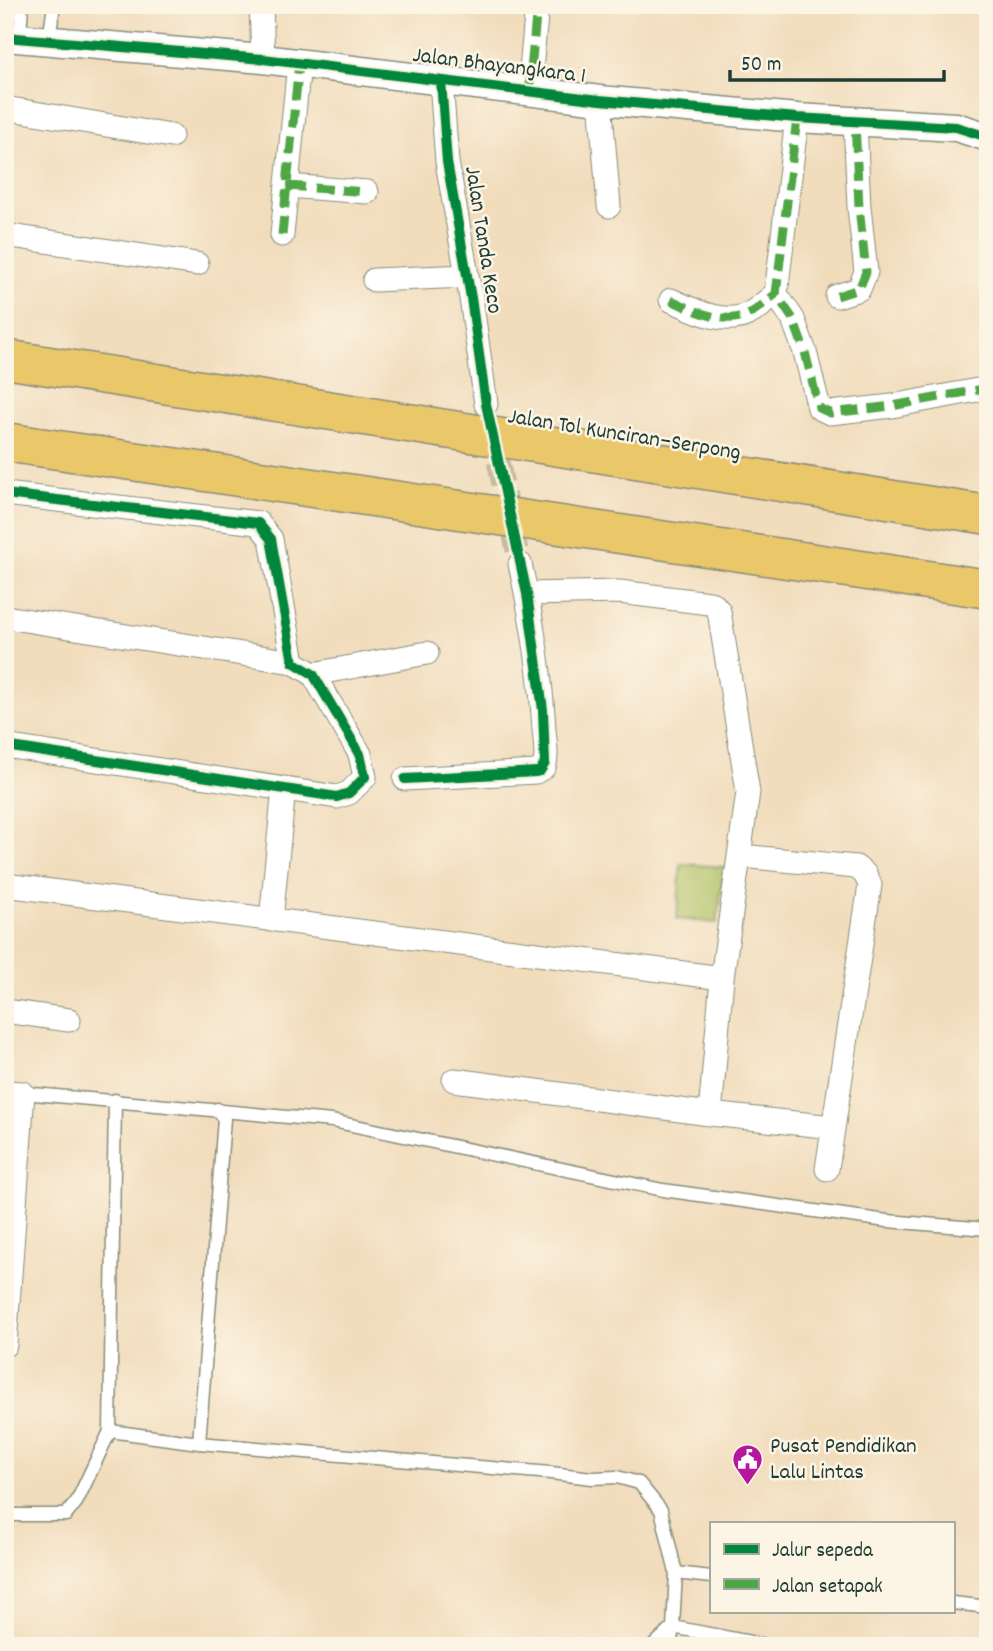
<svg xmlns="http://www.w3.org/2000/svg" width="993" height="1651" font-family="Dekko,sans-serif">
  <style>
    .green { fill: #afc062; stroke: #677e4b; stroke-width: 2 }
    .lines { fill: none; stroke-linecap: round; stroke-linejoin: round }
    .minor-tunnel { stroke: #c7bca0; stroke-width: 23; stroke-dasharray: 23 11; stroke-linecap: butt }
    .service-casing { stroke: #888c78; stroke-width: 15 }
    .minor-casing { stroke: #888c78; stroke-width: 25 }
    .tertiary-casing { stroke: #888c78; stroke-width: 31 }
    .motorway-casing { stroke: #888c78; stroke-width: 41 }
    .service { stroke: #fff; stroke-width: 12 }
    .minor { stroke: #fff; stroke-width: 23 }
    .tertiary { stroke: #fff; stroke-width: 28 }
    .motorway { stroke: #eac769; stroke-width: 38 }
    .quiet { stroke: #4fa644; stroke-width: 9; stroke-dasharray: 18 9; stroke-linecap: butt }
    .cycleway-casing { stroke: #fcf5e5; stroke-width: 15 }
    .cycleway { stroke: #00873e; stroke-width: 10 }
    .labels { text-anchor: middle; dominant-baseline: central; stroke-width: 5; stroke-linejoin: round; paint-order: stroke }
    .street-label { font-size: 23px; fill: #1f3d34; stroke: #fcf5e5 }
    .poi-label { font-size: 23px; fill: #1f3d34; stroke: #fcf5e5; text-anchor: start }
  </style>
  <rect width="100%" height="100%" fill="#fcf5e5"/>
  <filter id="ink" filterUnits="userSpaceOnUse"><feTurbulence type="fractalNoise" baseFrequency=".0143" numOctaves="2"/><feDisplacementMap in="SourceGraphic" scale="14" xChannelSelector="R" yChannelSelector="G"/><feConvolveMatrix kernelMatrix="1 2 1 2 8 2 1 2 1" color-interpolation-filters="sRGB"/></filter>
  <filter id="wash" filterUnits="userSpaceOnUse"><feTurbulence type="fractalNoise" baseFrequency=".00686" numOctaves="4" result="noise"/><feDisplacementMap in="SourceGraphic" scale="28" xChannelSelector="R" yChannelSelector="G"/><feGaussianBlur stdDeviation="1.57" result="paint"/><feColorMatrix in="noise" values="0 0 0 0 0 0 0 0 0 0 0 0 0 0 0 0 0 1.4 0 .05"/><feComposite in="paint" operator="in"/></filter>
  <g filter="url(#wash)">
    <rect width="100%" height="100%" fill="#f1dcbb"/>
    <!-- green -->
    <path class="green" d="M681,864L724,867L717,923L677,919Z"/>
  </g>
  <g filter="url(#ink)">
    <g class="lines">
      <!-- minor-tunnel -->
      <path class="minor-tunnel" d="M491,428L520,564"/>
      <defs>
        <path id="service" d="M20,37L22,5
          M49,40L54,5
          M23,1093L332,1121L663,1190L887,1221L988,1229
          M110,1431L199,1443L551,1473L592,1478L617,1477L639,1483L661,1510L676,1573L673,1627L771,1646
          M199,1443L224,1119L217,1109
          M5,1515H66L77,1501L110,1431L115,1100
          M676,1573L711,1577
          M953,1603L988,1607
          M653,1646L673,1627
          M670,1646L673,1627"/>
        <path id="minor" d="M261,5L263,59
          M441,81L447,162L471,298L486,404
          M529,92L537,5
          M600,100L609,206
          M5,108L171,136
          M797,118L776,294L793,319L805,352L819,408L830,413L892,406L988,388
          M287,186L367,192
          M5,235L197,264
          M282,235L299,63
          M374,280L467,276
          M837,296L859,289L866,272L859,207L855,121
          M671,300C693,310 724,326 748,314C758,310 767,300 776,294
          M5,494L258,523L271,539L293,662L313,674L360,754L365,777L349,793L337,797L5,746
          M527,594L619,592L709,603L713,604L719,611L748,792L722,978L710,1114
          M5,617L293,662
          M313,674L427,653
          M405,779L536,772L544,767C548,756 545,742 544,730C541,675 532,618 520,564
          M741,856L856,867L865,874L870,885L827,1169
          M5,885L722,978
          M271,920L284,788
          M5,1011L69,1020
          M454,1080L710,1114L833,1127
          M5,1092L23,1093L5,1345"/>
        <path id="tertiary" d="M5,37L263,59L600,100L797,118L956,127L988,137"/>
        <path id="motorway" d="M5,359L988,515
          M5,442L988,589"/>
      </defs>
      <!-- service casing -->
      <use href="#service" class="service-casing"/>
      <!-- minor casing -->
      <use href="#minor" class="minor-casing"/>
      <!-- tertiary casing -->
      <use href="#tertiary" class="tertiary-casing"/>
      <!-- motorway casing -->
      <use href="#motorway" class="motorway-casing"/>
      <!-- service -->
      <use href="#service" class="service"/>
      <!-- minor -->
      <use href="#minor" class="minor"/>
      <!-- tertiary -->
      <use href="#tertiary" class="tertiary"/>
      <!-- motorway -->
      <use href="#motorway" class="motorway"/>
      <!-- quiet -->
      <path class="quiet" d="M529,92L537,5
        M797,118L776,294L793,319L805,352L819,408L830,413L892,406L988,388
        M287,186L367,192
        M282,235L299,63
        M837,296L859,289L866,272L859,207L855,121
        M671,300C693,310 724,326 748,314C758,310 767,300 776,294"/>
      <defs>
        <path id="cycleway" d="M5,37L263,59L600,100L797,118L956,127L988,137
          M5,494L258,523L271,539L293,662L313,674L360,754L365,777L349,793L337,797L5,746
          M405,779L536,772L540,771L545,763L543,710L527,594L486,404L471,298L447,162L441,81"/>
      </defs>
      <!-- cycleway casing -->
      <use href="#cycleway" class="cycleway-casing"/>
      <!-- cycleway -->
      <use href="#cycleway" class="cycleway"/>
    </g>
  </g>
  <!-- icons -->
  <defs>
    <symbol id="civic-pin" viewBox="-11 -11 22 30"><path d="M0 17L-7.5 6A9.5 9.5 0 1 1 7.5 6Z" fill="#b5179e" stroke="#fcf5e5"/><path d="M-.6-6.5H3V-4.5H.6V-3L4-1V1h2V6H-6V1h2V-1L-.6-3ZM-1.2 2.5V6h2.4V2.5Z" fill="#fff"/></symbol>
  </defs>
  <g fill-rule="evenodd">
    <use href="#civic-pin" x="730" y="1442" width="35" height="47"/>
  </g>
  <g class="labels">
    <!-- street labels -->
    <g class="street-label">
      <text transform="translate(499 67) rotate(7)">Jalan Bhayangkara 1</text>
      <text transform="translate(482 240) rotate(81)">Jalan Tanda Keco</text>
      <text transform="translate(624 436) rotate(9)">Jalan Tol Kunciran–Serpong</text>
    </g>
    <!-- poi labels -->
    <g class="poi-label">
      <text x="770" y="1447">Pusat Pendidikan<tspan x="770" dy="26">Lalu Lintas</tspan></text>
    </g>
  </g>
  <!-- margin -->
  <rect width="993" height="1651" fill="none" stroke="#fcf5e5" stroke-width="28"/>
  <!-- legend -->
  <rect x="710" y="1522" width="245" height="91" fill="#fcf5e5" stroke="#a4ab9e" stroke-width="2"/>
  <rect x="724" y="1544" width="35" height="10" fill="#00873e" stroke="#a4ab9e" stroke-width="2"/>
  <text x="772" y="1556" font-size="21" fill="#1f3d34">Jalur sepeda</text>
  <rect x="724" y="1579" width="35" height="10" fill="#4fa644" stroke="#a4ab9e" stroke-width="2"/>
  <text x="772" y="1592" font-size="21" fill="#1f3d34">Jalan setapak</text>
  <!-- scale -->
  <path d="M730 70v10h214v-10" fill="none" stroke="#1f3d34" stroke-width="3.5"/>
  <text x="741" y="70" font-size="21" fill="#1f3d34" stroke="#fcf5e5" stroke-width="5" paint-order="stroke">50 m</text>
</svg>
